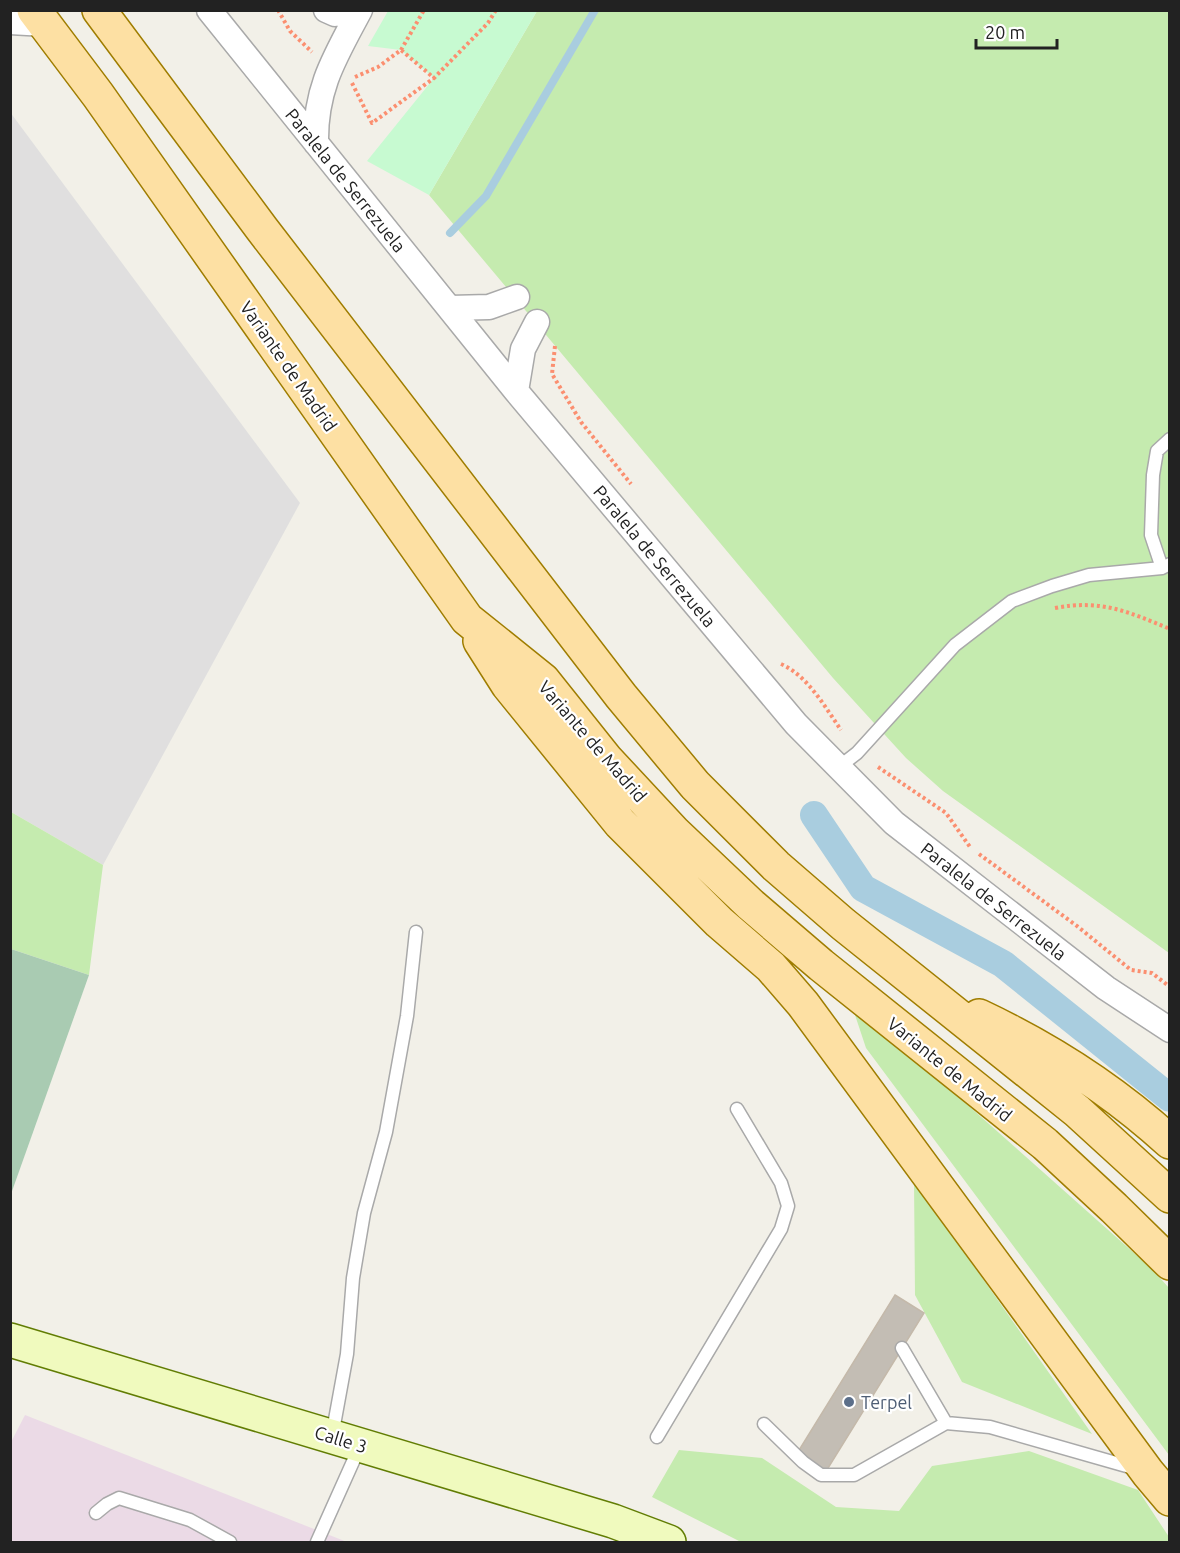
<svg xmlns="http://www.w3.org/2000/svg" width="1180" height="1553" font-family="Ubuntu,sans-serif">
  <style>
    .residential { fill: #e0dfdf }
    .industrial { fill: #ebdae6 }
    .grass { fill: #c5ebaf }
    .cemetery { fill: #a9cbb2 }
    .park { fill: #c7fad1 }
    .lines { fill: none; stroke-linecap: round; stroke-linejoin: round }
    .stream { stroke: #a9cddf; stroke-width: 8 }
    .canal { stroke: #a9cddf; stroke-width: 28 }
    .building { fill: #c3bdb4; stroke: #c4b9aa; stroke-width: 1.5 }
    .lane-casing { stroke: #a9a9a9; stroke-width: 15 }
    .street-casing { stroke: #a9a9a9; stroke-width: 27 }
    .secondary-casing { stroke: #627d04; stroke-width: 36 }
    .primary-casing { stroke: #9f7d00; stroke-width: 36 }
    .path { stroke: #fb8f70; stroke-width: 4; stroke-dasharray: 3 3; stroke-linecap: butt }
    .lane { stroke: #fff; stroke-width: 12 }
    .street { stroke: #fff; stroke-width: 24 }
    .secondary { stroke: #f0fabe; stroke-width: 33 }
    .primary { stroke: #fde0a3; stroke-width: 33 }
    .service-dot { fill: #5c6f8a; stroke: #fff; stroke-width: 2 }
    .labels { text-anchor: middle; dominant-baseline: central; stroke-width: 4.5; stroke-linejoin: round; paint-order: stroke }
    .street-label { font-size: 18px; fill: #222; stroke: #fff }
    .service-label { font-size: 18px; fill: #4e5e75; stroke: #fff; text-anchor: start }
  </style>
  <rect width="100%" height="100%" fill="#f2f0e8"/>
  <!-- residential -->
  <path class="residential" d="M10,112L300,503L103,865L11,812Z"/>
  <!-- industrial -->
  <path class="industrial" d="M25,1415L347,1542H11L10,1444Z"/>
  <!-- grass -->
  <path class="grass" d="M537,11H1169V953L943,791L906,758L833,678L429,195Z
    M11,812L103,865L89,975L11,949Z
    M852,1006L935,1076L1152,1269L1169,1288V1455L866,1048Z
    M914,1181L1092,1434L962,1382L915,1295Z
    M679,1450L762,1458L836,1507L899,1511L932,1466L1029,1451L1138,1490L1169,1537V1542H741L652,1497Z"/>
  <!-- cemetery -->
  <path class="cemetery" d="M11,949L89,975L11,1194L10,949Z"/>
  <!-- park -->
  <path class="park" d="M388,11H537L429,195L367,161L434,78L401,50L368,46Z"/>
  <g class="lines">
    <!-- stream -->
    <path class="stream" d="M450,233L486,196L595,10"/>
    <!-- canal -->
    <path class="canal" d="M814,815L863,888L1003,964L1170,1098"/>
  </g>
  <!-- building -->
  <path class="building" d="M895,1295L924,1313L825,1473L796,1455Z"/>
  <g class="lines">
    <defs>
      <path id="lane" d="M1162,568L1151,535L1153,475L1157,451L1170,439
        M839,767L857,753L955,645L1012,601L1052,586L1089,575L1162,568L1170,564
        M902,1348L946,1423L990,1427L1137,1469
        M764,1424L803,1462L821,1475H854L946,1423
        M332,1436L347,1354L353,1278L364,1213L386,1132L407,1016L416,932
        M657,1437L781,1229L788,1206L781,1183L737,1109
        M96,1513L107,1504L119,1498L190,1520L230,1542
        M317,1542L360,1446"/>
      <path id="street" d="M209,10L516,391L796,724L894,823L1106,988L1170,1030
        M326,10L335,14L350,10
        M10,22L45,24
        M316,143C315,88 335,57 360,10
        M450,308L489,307L517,297
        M516,391L523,349L537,322"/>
      <path id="secondary" d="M10,1340L613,1521L669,1542"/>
      <path id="primary" d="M34,10L98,95L467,619L543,680L606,759L674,832L751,905L821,965L1045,1144L1114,1208L1170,1263
        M99,10L262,229L621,696L695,785L776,866L843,924L1077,1111L1170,1196
        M480,641L508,685L620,823L719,922L771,967L803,1004L1148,1473L1170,1499
        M979,1016C1047,1048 1114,1091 1170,1142"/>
    </defs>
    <!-- lane casing -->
    <use href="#lane" class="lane-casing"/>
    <!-- street casing -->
    <use href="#street" class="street-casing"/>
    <!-- secondary casing -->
    <use href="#secondary" class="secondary-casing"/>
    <!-- primary casing -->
    <use href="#primary" class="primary-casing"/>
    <!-- path -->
    <path class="path" d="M278,10L290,31L312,52
      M401,50L424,10
      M355,77L378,67L401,50L434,78L488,23L496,10
      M352,83L372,123L434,78
      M555,346L552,374L581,422L631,484
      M1055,608C1101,599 1129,612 1170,629
      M781,664C808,676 825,707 841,730
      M878,767L946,813L970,847
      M979,854L1077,926L1131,970L1152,973L1170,987"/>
    <!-- lane -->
    <use href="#lane" class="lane"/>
    <!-- street -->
    <use href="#street" class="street"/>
    <!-- secondary -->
    <use href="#secondary" class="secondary"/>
    <!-- primary -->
    <use href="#primary" class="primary"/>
  </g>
  <!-- markers -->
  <circle class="service-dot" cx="849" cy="1402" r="6"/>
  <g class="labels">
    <!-- street labels -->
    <g class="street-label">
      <text transform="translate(346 180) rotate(51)">Paralela de Serrezuela</text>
      <text transform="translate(289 366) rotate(55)">Variante de Madrid</text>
      <text transform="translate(655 556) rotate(50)">Paralela de Serrezuela</text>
      <text transform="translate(593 741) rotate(49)">Variante de Madrid</text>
      <text transform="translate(994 901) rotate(38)">Paralela de Serrezuela</text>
      <text transform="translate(950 1069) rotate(39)">Variante de Madrid</text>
      <text transform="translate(341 1439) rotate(17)">Calle 3</text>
    </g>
    <!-- service labels -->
    <g class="service-label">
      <text x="861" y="1402">Terpel</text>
    </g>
  </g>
  <!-- border -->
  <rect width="1180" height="1553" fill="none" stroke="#222222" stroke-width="24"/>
  <!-- scale -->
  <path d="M976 39v9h81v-9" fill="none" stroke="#222222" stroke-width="3"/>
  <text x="985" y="39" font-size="18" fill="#222222" stroke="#ffffff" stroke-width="4.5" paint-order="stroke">20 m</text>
</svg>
